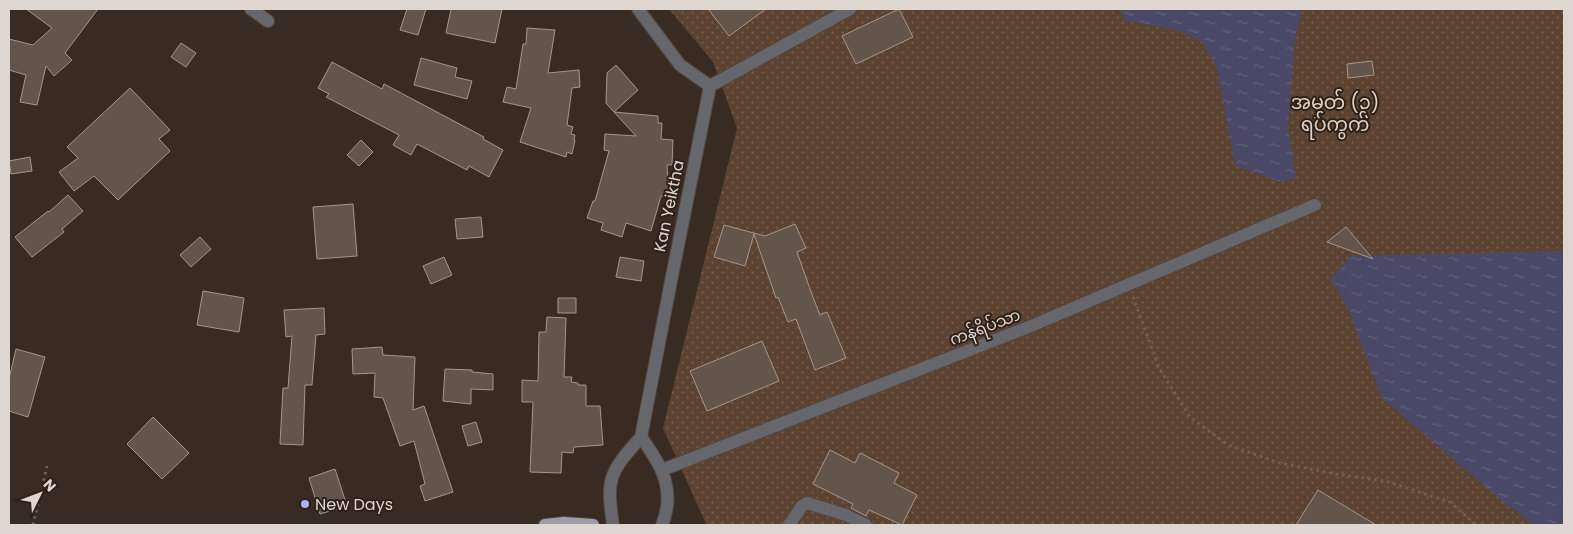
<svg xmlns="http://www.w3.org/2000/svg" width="1573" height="534" font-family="Poppins,'Noto Sans Myanmar',sans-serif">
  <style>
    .park { fill: url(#park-dots) }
    .water { fill: url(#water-ripples) }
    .building { fill: #64554a; stroke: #a6968a }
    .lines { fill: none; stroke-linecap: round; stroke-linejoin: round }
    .minor-casing { stroke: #53463d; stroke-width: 14 }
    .major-casing { stroke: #53463d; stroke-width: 14 }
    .path { stroke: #6c6058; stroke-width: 3; stroke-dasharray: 2.5 4; stroke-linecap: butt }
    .minor { stroke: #66666d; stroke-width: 12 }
    .major { stroke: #9d9dad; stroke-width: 12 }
    .poi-dot { fill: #afaefa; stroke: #2e2118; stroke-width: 2 }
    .labels { text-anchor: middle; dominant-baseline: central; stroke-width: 4; stroke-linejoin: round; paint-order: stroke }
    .street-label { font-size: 16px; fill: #dfd6d0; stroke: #2e2118 }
    .poi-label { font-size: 16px; fill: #dfd6d0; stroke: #2e2118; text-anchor: start }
    .quarter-label { font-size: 19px; fill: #e3d2c5; stroke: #2e2118 }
  </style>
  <defs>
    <pattern id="park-dots" width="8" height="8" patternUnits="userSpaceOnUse" patternTransform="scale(1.25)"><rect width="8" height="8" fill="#5c4331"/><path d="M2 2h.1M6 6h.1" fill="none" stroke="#735d4e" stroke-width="1.8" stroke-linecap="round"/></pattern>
    <pattern id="water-ripples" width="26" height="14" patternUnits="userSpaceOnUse" patternTransform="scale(1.25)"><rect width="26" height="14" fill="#494967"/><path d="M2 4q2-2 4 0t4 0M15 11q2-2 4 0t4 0" fill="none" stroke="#63627c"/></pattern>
  </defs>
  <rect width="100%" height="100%" fill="#382b21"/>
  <!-- park -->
  <path class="park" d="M669,9H1564V525L706,524L663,428L737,128L713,62Z"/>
  <!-- water -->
  <path class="water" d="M1119,9H1302L1294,48L1288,128L1296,178L1281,182L1235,166L1217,68L1202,41L1173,29L1125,20Z
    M1564,251V525H1534L1505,503L1382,398L1347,306L1330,279L1351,256Z"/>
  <!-- building -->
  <path class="building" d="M26,9H98L65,53L72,60L54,76L46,66L37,105L20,102L26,75L9,70V39L33,45L52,28Z
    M407,9H426L418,35L400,30Z
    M451,9H502L495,43L446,33Z
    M708,9H766L729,36Z
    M899,9L913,37L856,64L842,36Z
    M527,28L555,30L548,73L579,70L580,87L572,88L567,125L573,127L571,134L575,135L574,140H575L572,154L567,152L566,157L520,142L531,108L503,102L507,87L516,89L523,44H526Z
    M181,43L196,53L186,67L171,57Z
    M421,58L457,68L455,77L472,81L467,99L414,85Z
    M1372,61L1374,75L1348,78L1347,64Z
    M332,62L382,89L384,84L484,137L483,139L503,150L489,177L469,166L467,170L417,144L411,155L393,145L399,135L326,97L329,94L318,88Z
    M616,65L638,90L614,112L606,103L607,73Z
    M130,88L170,130L159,139L170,151L118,200L94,176L74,191L59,172L78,158L67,147Z
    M614,112L658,116V123H662L661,139L673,140L672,165H667L669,196H661L651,231L626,223L622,237L601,230L603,223L587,218L593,201H595L609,151L604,150L605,134L636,136Z
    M361,140L373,152L359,166L347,155Z
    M30,157L32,171L11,174L9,161Z
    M68,195L83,211L62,229L64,232L32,257L15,237L48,211L49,212Z
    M353,204L357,256L317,259L313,207Z
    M481,217L483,237L457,239L455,219Z
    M795,224L806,248L797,252L811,292L820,315L827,312L846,358L815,370L796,319L788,322L778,297L776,298L754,234L745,266L714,257L724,225L765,236Z
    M1346,227L1373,259L1327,242Z
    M200,237L211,249L191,267L180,255Z
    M444,257L452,275L431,284L423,266Z
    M620,257L644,261L641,281L616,277Z
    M203,291L244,298L239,332L197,325Z
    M558,298H576V313H558Z
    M324,308L325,334L316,335L312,385H305L303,445L280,444L283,388H288L292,336L286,337L284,310Z
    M547,317L566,318L564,377H572L571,382L578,383V385H586V406H600L603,445L574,447L573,453L562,452L561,473L530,472L533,402H522V380L538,381L539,332H546Z
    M762,341L779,381L707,411L690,371Z
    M382,347L383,355L415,357L413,410L424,406L453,492L425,501L420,486L425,484L414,441L400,446L383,398L374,397L375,373L353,374L352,349Z
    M16,349L45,357L28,417L9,411V379Z
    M445,369L472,370V372L493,374V390L471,389V404L443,401Z
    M153,417L189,453L162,479L127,444Z
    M476,422L482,442L468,446L462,426Z
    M830,450L855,463L860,453L899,473L894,483L917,495L902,525L869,510L866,516L851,508L853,504L813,484Z
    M335,469L347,506L320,514L309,478Z
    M1318,490L1376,525H1296Z"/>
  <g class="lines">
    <defs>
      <path id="minor" d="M251,9L268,21
        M638,9L680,65L710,86L672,276L641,437
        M710,86L850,9
        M641,437C662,466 676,490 662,525
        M662,470L1031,326L1315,205
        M613,525C606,478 609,473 641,437
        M789,525L802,506L807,503L846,515L866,525"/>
      <path id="major" d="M545,525L564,523L593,525"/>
    </defs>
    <!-- minor casing -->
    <use href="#minor" class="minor-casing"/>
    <!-- major casing -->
    <use href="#major" class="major-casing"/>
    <!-- path -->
    <path class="path" d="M1133,297L1159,368L1190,417L1228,445L1280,463L1336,474L1385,481L1450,502L1476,525
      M33,525L47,466"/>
    <!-- minor -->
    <use href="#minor" class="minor"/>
    <!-- major -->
    <use href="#major" class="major"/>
  </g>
  <!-- markers -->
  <circle class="poi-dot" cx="305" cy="504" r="5"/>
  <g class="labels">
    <!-- street labels -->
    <g class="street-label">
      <text transform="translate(669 206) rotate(-78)">Kan Yeiktha</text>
      <text transform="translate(985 327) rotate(-21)">ကန်ရိပ်သာ</text>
    </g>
    <!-- poi labels -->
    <g class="poi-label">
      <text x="315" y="504">New Days</text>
    </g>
    <!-- quarter labels -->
    <g class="quarter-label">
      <text x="1335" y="102">အမှတ် (၃)<tspan x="1335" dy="22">ရပ်ကွက်</tspan></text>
    </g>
  </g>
  <!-- border -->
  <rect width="1573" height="534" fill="none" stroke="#dfd6d0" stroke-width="20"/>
  <!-- north arrow -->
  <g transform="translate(40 494) rotate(48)" stroke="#2e2118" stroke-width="4" paint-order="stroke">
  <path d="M0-4L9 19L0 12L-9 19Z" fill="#dfd6d0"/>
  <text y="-8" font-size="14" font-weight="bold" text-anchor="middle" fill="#dfd6d0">N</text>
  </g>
</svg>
